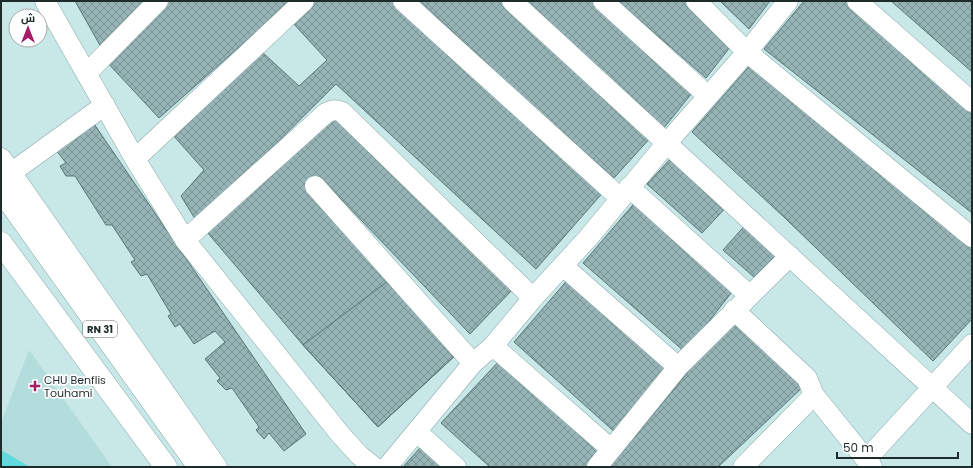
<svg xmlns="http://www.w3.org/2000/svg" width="973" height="468" font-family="Poppins,Cairo,sans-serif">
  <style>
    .built { fill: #b3dcdc }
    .grass { fill: #60dbdd }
    .building { fill: url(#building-cross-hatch); stroke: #587575 }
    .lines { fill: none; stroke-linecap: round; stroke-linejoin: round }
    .minor-casing { stroke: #8aa8a9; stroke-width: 21 }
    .major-casing { stroke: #8aa8a9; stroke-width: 23 }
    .minor { stroke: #fff; stroke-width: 20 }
    .major { stroke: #fff; stroke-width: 22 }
    .poi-dot { fill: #a41d67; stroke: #fff; stroke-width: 1.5 }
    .labels { text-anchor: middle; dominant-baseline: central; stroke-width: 3.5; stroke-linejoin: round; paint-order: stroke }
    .shield { fill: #fff; stroke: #626b6b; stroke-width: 1 }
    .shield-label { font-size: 10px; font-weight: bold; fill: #1e2b2b }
    .poi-label { font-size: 11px; fill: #1e2b2b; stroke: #fff; text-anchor: start }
  </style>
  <defs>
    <pattern id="building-cross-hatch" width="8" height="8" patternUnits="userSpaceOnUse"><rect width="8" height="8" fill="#96b4b5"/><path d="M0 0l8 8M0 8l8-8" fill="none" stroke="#7a9393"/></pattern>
  </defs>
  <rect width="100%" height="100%" fill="#c8e8e8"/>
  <!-- built -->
  <path class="built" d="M29,350L112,467H1V423Z"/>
  <!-- grass -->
  <path class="grass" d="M1,450L30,467H1Z"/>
  <!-- building -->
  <path class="building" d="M75,1H145L101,47Z
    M162,1H291L159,118L105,60Z
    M313,1H398L605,190L536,269L336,84L197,222L181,196L204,170L172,134L260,50L299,86L327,60L292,22Z
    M420,1H509L652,136L614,178L516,91Z
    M516,1H600L696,88L659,134Z
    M618,1H692L734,42L706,78Z
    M720,1H770L749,29Z
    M804,1H852L972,107V213L764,49Z
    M891,1H972V72Z
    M753,62L972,242V319L933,361L785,218L692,132Z
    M340,114L514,288L470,334L320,177L308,185L459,352L378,427L303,345L201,225Z
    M92,121L306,434L284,451L269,433L264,439L256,430L259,427L232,388L226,390L217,381L220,378L205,359L225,342L215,331L194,344L180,324L175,327L168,316L171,314L147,274L141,276L131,262L135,260L112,225H106L75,176H66L60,166L66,163L53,146Z
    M674,155L731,202L702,233L647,184Z
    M638,199L735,288L685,352L583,263Z
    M748,222L780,251L754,277L723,250Z
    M570,277L672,368L617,434L514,342Z
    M392,278L459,352L378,427L303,345Z
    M733,317L805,385L718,467H610Z
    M501,359L605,449L590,467H490L441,423Z
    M427,440L456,467H403Z"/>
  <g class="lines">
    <defs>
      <path id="minor" d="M45,1L135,159L185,240L340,434L359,455L374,467
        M403,1L620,198
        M512,1L972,424
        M603,1L708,96
        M696,1L747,52L972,237
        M857,1L972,102
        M87,73L158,1
        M1,158L217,467
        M135,159L304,1
        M1,180L105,105
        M315,186L473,363
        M629,187L749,295
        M185,240L326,113C332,110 336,109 342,112L533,298
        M563,266L678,367
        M734,310L807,378L814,395
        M493,346L611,449
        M417,432L456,467
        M866,460L972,344
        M387,467L473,363L493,346L533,298L588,238L666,144L747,52L788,1
        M597,467L678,367L790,256
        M743,467L814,395L872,467"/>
      <path id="major" d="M1,190L199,467
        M1,243L166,467"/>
    </defs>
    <!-- minor casing -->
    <use href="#minor" class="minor-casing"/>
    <!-- major casing -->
    <use href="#major" class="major-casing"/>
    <!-- minor -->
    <use href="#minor" class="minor"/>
    <!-- major -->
    <use href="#major" class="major"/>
  </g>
  <!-- markers -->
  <path class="poi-dot" d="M33 380h4v4h4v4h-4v4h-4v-4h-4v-4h4z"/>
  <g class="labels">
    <!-- shield labels -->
    <rect class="shield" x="83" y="321" width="34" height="16" rx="3"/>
    <g class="shield-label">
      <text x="100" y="329">RN 31</text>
    </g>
    <!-- poi labels -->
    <g class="poi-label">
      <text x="44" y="380">CHU Benflis<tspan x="44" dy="13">Touhami</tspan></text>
    </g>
  </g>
  <!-- border -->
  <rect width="973" height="468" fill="none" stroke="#1e2b2b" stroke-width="4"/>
  <!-- north arrow -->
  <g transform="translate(28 28)"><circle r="19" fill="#ffffff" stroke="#a5aaaa"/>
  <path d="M0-3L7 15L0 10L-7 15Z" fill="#a41d67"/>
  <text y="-6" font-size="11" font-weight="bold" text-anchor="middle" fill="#1e2b2b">ش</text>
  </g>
  <!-- scale -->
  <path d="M837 452v6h121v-6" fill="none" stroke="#1e2b2b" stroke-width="2"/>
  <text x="843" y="452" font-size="12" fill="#1e2b2b" stroke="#ffffff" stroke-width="3" paint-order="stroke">50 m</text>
</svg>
